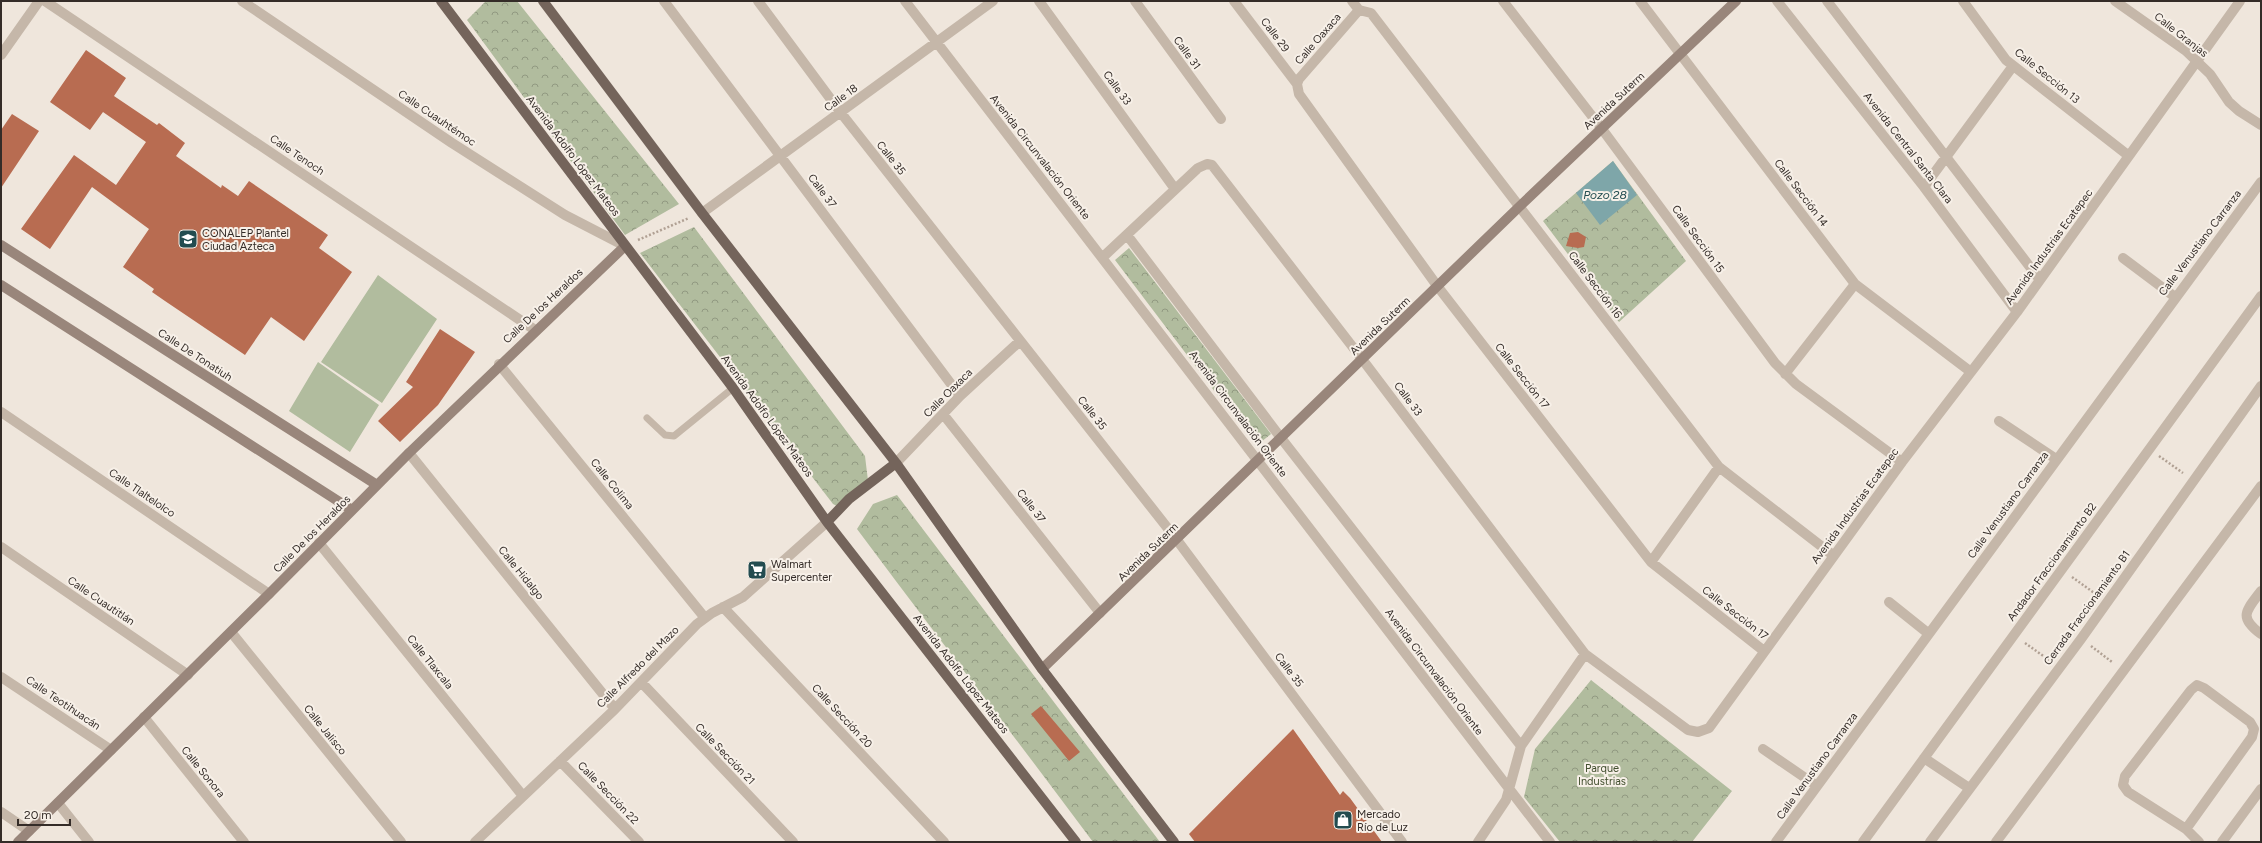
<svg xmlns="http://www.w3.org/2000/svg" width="2262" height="843" font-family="Figtree,sans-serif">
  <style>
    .grass { fill: #b1bc9e }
    .park { fill: url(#park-crowns) }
    .water { fill: #7ea6a9 }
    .building { fill: #b86c51 }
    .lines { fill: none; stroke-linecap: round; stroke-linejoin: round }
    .path { stroke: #b1a194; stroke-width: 2.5; stroke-dasharray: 2 2; stroke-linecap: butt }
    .lane { stroke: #c5b7a9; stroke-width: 7 }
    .street { stroke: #c5b7a9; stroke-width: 10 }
    .secondary { stroke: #99867b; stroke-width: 10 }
    .primary { stroke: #74645b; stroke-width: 10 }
    .labels { text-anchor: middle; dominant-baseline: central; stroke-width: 4; stroke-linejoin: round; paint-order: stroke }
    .street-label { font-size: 11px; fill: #342c28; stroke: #f7f0e8 }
    .poi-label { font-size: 11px; fill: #342c28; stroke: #f7f0e8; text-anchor: start }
    .park-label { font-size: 11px; fill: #424f2f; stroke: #f7f0e8 }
    .water-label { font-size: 12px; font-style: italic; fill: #224c50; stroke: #f7f0e8 }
  </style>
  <defs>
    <pattern id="park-crowns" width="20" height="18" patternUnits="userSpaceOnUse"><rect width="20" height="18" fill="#b1bc9e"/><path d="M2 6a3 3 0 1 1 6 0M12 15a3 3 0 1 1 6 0" fill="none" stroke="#919981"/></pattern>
  </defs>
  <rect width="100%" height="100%" fill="#efe6dc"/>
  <!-- grass -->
  <path class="grass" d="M378,275L437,319L382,403L321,362Z
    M318,362L379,405L350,452L289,411Z"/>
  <!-- park -->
  <path class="park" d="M486,1H517L679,204L625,235L467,20Z
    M1613,161L1686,261L1619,322L1543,221Z
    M694,227L865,456L869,489L843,509L833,504L640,253Z
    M1129,248L1271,434L1256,446L1115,260Z
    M897,495L1160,842H1093C1015,737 935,634 857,529L873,504Z
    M1591,680L1732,791L1692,842H1560L1524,797L1535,749Z"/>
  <!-- water -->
  <path class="water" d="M1613,161L1637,195L1600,225L1576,193Z"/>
  <!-- building -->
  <path class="building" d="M86,50L126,78L114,96L157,125L159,123L185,143L176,156L221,188L222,185L238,196L249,181L328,235L319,248L352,272L304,341L271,317L245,355L165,301L152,292L154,289L123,267L149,229L92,187L50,249L21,229L74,155L116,185L146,142L103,112L90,130L50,102Z
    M12,114L39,131L1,188V130Z
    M1578,232L1586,237L1584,247L1578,248L1566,246L1570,233Z
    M440,329L475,352L438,405L400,442L378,421L413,387L406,382Z
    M1041,706L1080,752L1069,761L1031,714Z
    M1293,729L1340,795L1343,791L1350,798L1382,842H1195L1189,834Z"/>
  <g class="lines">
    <!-- path -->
    <path class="path" d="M638,240L689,218
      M2159,456L2183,473
      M2072,577L2097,595
      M2025,643L2049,660
      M2091,646L2112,662"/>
    <!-- lane -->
    <path class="lane" d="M647,418L665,435L674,436L733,388"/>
    <!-- street -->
    <path class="street" d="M45,1L535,330
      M242,1L452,143L565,215L625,246
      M664,1L960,396
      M758,1L841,113L1177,540L1402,842
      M905,1L1550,842
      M1039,1L1175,189
      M1135,1L1221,119
      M1234,1L1297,84
      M1352,1L1359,10
      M1503,1L1602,129L1775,363L1796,384L1902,462
      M1640,1L1855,284L1971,372
      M1777,1L1924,187L2017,312
      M1827,1L2040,280
      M1963,1L2006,60L2129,156
      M2115,1L2186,51L2210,74L2229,102L2239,111L2261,125
      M1359,10L1299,79L1297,84L1299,94L1438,287L1651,562L1764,651
      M1359,10L1371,13L1719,467L1834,556
      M1,55L39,1
      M1924,187L2013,66
      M702,213L993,1
      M1127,235L1281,438L1521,746
      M1103,257L1198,168L1207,164L1212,165L1362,359L1585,654L1688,730L1698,732L1709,728L1902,462L2017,312L2240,1
      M2123,258L2175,297
      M499,364L705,618
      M1785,374L1855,284
      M1,412L269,594
      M943,414L1100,613
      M1999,421L2056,459
      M409,453L615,709
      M896,463L960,396L1020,341
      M319,543L523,796
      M1,547L188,675
      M1651,562L1719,467
      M2261,591C2246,611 2238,617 2261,634
      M1889,602L1929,634
      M723,607L944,842
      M231,632L401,842
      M1,677L111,750
      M641,682L793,842
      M144,717L244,842
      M1763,749L1817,786
      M1924,758L1969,788
      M560,761L639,842
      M58,803L89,842
      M1,812L29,831
      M2186,829L2252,737L2254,729L2250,722L2204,688L2197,685L2191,690L2125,776L2123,785L2128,792L2186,829L2199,842
      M475,842L615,709L697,624L712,613L743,597L827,522
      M1478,842L1506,800L1521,746L1585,654
      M1776,842L2261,182
      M1863,842L2261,296
      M1930,842L2081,639L2261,386
      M1996,842L2261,486
      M2222,842L2261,789"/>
    <!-- secondary -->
    <path class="secondary" d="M1,245L377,485
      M1,285L352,510
      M1042,669L1520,206L1736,1
      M18,842L269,594L409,453L625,246"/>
    <!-- primary -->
    <path class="primary" d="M441,1L733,388L827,522L1076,842
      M543,1L702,213L896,463L1042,669L1174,842
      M827,522L849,499L896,463"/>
  </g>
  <!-- icons -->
  <defs>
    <symbol id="school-square" viewBox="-11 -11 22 22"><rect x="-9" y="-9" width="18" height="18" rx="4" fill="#224c50" stroke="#f7f0e8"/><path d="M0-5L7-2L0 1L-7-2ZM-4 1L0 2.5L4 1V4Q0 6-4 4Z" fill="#fff"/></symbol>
    <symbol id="supermarket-square" viewBox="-11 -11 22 22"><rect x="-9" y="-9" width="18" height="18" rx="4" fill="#224c50" stroke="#f7f0e8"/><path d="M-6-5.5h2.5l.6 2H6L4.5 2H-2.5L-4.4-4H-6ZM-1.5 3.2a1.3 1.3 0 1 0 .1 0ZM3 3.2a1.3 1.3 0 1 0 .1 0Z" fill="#fff"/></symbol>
    <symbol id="shop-square" viewBox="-11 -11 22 22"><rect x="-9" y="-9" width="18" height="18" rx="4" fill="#224c50" stroke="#f7f0e8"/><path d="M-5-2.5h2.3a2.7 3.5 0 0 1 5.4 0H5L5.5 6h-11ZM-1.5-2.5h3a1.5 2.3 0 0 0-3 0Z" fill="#fff"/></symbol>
  </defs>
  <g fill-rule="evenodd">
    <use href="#school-square" x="177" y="228" width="22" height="22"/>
    <use href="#supermarket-square" x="746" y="559" width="22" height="22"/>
    <use href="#shop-square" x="1332" y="809" width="22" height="22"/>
  </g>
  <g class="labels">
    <!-- street labels -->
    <g class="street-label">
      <text transform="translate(1275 35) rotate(53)">Calle 29</text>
      <text transform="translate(2181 35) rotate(38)">Calle Granjas</text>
      <text transform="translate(1318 39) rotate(-49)">Calle Oaxaca</text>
      <text transform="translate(1187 53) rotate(54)">Calle 31</text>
      <text transform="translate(2047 76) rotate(39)">Calle Sección 13</text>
      <text transform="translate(1117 88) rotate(54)">Calle 33</text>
      <text transform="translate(841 98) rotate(-36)">Calle 18</text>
      <text transform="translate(1614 101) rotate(-43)">Avenida Suterm</text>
      <text transform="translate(437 118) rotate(34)">Calle Cuauhtémoc</text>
      <text transform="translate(1908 148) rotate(52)">Avenida Central Santa Clara</text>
      <text transform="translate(297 155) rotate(34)">Calle Tenoch</text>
      <text transform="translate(573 156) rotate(53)">Avenida Adolfo López Mateos</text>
      <text transform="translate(1040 157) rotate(52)">Avenida Circunvalación Oriente</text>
      <text transform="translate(891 158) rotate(52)">Calle 35</text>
      <text transform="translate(822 191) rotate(53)">Calle 37</text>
      <text transform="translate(1801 193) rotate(53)">Calle Sección 14</text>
      <text transform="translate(1698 239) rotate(54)">Calle Sección 15</text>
      <text transform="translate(2200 243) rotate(-53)">Calle Venustiano Carranza</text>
      <text transform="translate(2049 247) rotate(-54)">Avenida Industrias Ecatepec</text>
      <text transform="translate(1595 285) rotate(53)">Calle Sección 16</text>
      <text transform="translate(543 306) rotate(-43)">Calle De los Heraldos</text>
      <text transform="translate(1380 326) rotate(-44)">Avenida Suterm</text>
      <text transform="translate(195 355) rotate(33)">Calle De Tonatiuh</text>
      <text transform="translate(1522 376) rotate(52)">Calle Sección 17</text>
      <text transform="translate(948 393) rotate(-45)">Calle Oaxaca</text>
      <text transform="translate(1408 399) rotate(53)">Calle 33</text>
      <text transform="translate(1092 413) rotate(52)">Calle 35</text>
      <text transform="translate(1238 414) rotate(53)">Avenida Circunvalación Oriente</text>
      <text transform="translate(767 416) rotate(54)">Avenida Adolfo López Mateos</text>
      <text transform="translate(612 484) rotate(51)">Calle Colima</text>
      <text transform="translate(142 493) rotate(34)">Calle Tlaltelolco</text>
      <text transform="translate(2008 505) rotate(-54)">Calle Venustiano Carranza</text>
      <text transform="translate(1031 506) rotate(52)">Calle 37</text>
      <text transform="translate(1855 506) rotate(-54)">Avenida Industrias Ecatepec</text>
      <text transform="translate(312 534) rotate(-45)">Calle De los Heraldos</text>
      <text transform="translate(1148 552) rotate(-44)">Avenida Suterm</text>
      <text transform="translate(2052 562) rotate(-54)">Andador Fraccionamiento B2</text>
      <text transform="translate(521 573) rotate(51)">Calle Hidalgo</text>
      <text transform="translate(101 601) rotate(34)">Calle Cuautitlán</text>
      <text transform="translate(2087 608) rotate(-54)">Cerrada Fraccionamiento B1</text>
      <text transform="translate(1735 613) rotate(38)">Calle Sección 17</text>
      <text transform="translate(430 662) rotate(51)">Calle Tlaxcala</text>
      <text transform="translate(638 667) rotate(-45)">Calle Alfredo del Mazo</text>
      <text transform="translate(1289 670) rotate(53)">Calle 35</text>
      <text transform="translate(1434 672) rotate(53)">Avenida Circunvalación Oriente</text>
      <text transform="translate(961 674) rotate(52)">Avenida Adolfo López Mateos</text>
      <text transform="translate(63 703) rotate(34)">Calle Teotihuacán</text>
      <text transform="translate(842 716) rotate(47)">Calle Sección 20</text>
      <text transform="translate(325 730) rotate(51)">Calle Jalisco</text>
      <text transform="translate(725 754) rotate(46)">Calle Sección 21</text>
      <text transform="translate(1817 766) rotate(-54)">Calle Venustiano Carranza</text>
      <text transform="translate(203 772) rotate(51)">Calle Sonora</text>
      <text transform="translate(608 793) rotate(46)">Calle Sección 22</text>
    </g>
    <!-- poi labels -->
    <g class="poi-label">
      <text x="202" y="233">CONALEP Plantel<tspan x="202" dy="13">Ciudad Azteca</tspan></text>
      <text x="771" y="564">Walmart<tspan x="771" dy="13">Supercenter</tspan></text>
      <text x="1357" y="814">Mercado<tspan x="1357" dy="13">Río de Luz</tspan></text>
    </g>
    <!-- park labels -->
    <g class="park-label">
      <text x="1602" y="768">Parque<tspan x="1602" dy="13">Industrias</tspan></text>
    </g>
    <!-- water labels -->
    <g class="water-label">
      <text x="1605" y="195">Pozo 28</text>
    </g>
  </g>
  <!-- border -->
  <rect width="2262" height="843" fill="none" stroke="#342c28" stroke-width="4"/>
  <!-- scale -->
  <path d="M18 819v6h52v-6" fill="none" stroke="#342c28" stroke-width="2"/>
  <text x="24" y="819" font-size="12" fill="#342c28" stroke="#f7f0e8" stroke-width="3" paint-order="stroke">20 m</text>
</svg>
